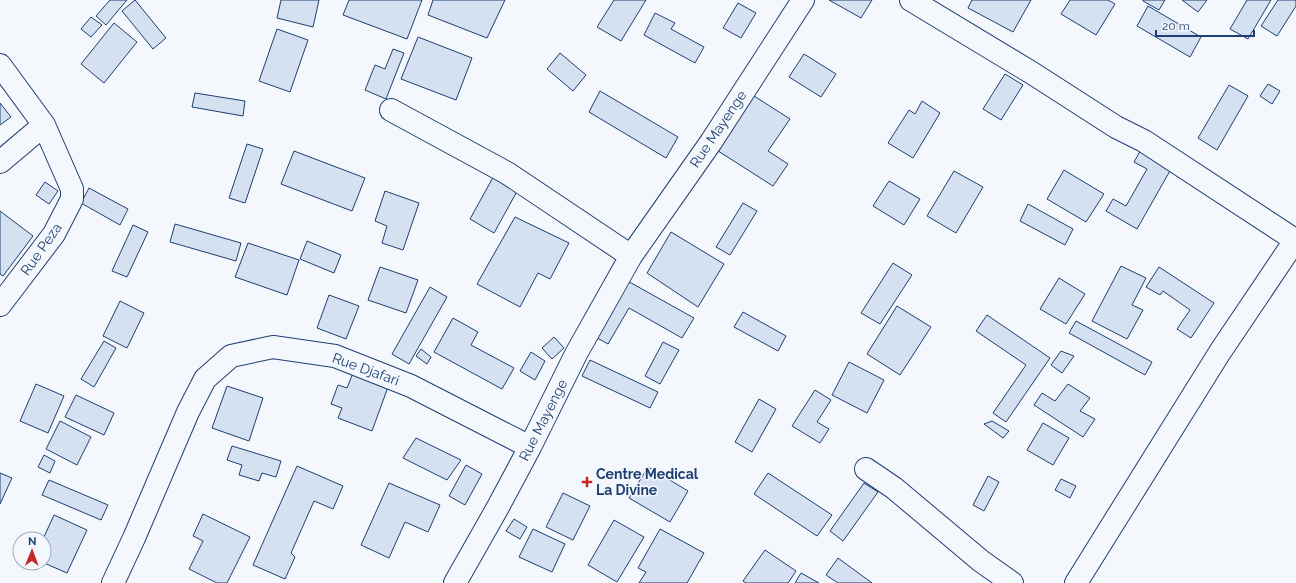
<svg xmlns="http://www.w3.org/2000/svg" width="1296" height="583" font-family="Raleway,sans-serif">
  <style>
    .building { fill: #d5e0f0; stroke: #1d3f73 }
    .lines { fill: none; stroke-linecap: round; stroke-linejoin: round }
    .minor-casing { stroke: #1d3f73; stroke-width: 24 }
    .minor { stroke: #f4f7fb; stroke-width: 22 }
    .poi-dot { fill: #c62828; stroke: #f4f7fb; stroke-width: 1.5 }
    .labels { text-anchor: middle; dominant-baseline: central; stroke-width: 3; stroke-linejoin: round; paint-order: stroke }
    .street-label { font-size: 14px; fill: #1d3f73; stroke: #f4f7fb }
    .poi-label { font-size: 14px; font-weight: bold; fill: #1d3f73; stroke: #f4f7fb; text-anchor: start }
  </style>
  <rect width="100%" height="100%" fill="#f4f7fb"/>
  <!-- building -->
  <path class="building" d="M110,0H127L106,25L96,16Z
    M135,0L166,38L153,49L122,11Z
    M281,0H319L313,27L277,18Z
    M349,0H422L407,39L343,15Z
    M433,0H505L487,38L428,15Z
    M614,0H646L621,41L597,27Z
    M829,0H872L861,18Z
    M972,0H1031L1013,32L968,8Z
    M1070,0H1108L1115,4L1096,35L1061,14Z
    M1143,0H1165L1159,10L1143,1Z
    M1182,0H1207L1198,12Z
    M1247,0H1271L1248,39L1230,29Z
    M1278,0H1296V6L1277,36L1261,26Z
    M738,3L756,13L741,38L723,28Z
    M1148,6L1201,37L1190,57L1137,26Z
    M655,13L675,23L671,29L704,47L695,63L644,35Z
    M91,17L102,25L91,37L81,29Z
    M114,23L137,42L104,83L81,64Z
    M277,29L308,40L290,92L259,81Z
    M418,37L472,58L456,100L401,79Z
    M393,49L404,53L386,99L365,90L375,65L385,69Z
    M560,53L586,75L573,91L547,69Z
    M804,54L836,74L821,97L789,77Z
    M1005,74L1023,85L1001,120L983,109Z
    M1268,84L1280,91L1272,104L1260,96Z
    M1229,85L1248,96L1217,150L1198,138Z
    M600,91L678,137L666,158L589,112Z
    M195,93L245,101L243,116L192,107Z
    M751,94L790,119L768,151L788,164L773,186L715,149Z
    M922,101L940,113L913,158L888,143L909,110L915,114Z
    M0,103L11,117L0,125Z
    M247,144L263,149L245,203L229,198Z
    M1144,144L1175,162L1137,229L1106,211L1113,199L1126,206L1147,169L1134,162Z
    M294,151L365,178L352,211L281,184Z
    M1064,170L1104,194L1086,222L1047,199Z
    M954,171L983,187L956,233L927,216Z
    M496,172L520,186L494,233L470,219Z
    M889,181L920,199L904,225L873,206Z
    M45,182L58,191L49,204L36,195Z
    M89,188L128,209L120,225L81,203Z
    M385,191L419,203L403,250L382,243L387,226L375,221Z
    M743,203L757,211L730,255L716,247Z
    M1028,204L1073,229L1065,245L1020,221Z
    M0,211L33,236L3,276L0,274Z
    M515,217L569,243L550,279L538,273L520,307L477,284Z
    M175,224L241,243L236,261L170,242Z
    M133,225L148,232L127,277L112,271Z
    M671,232L724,264L698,307L647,273Z
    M307,241L341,255L334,273L300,259Z
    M248,243L299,260L287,295L235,277Z
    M893,263L912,275L880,324L861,313Z
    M1121,266L1146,278L1132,305L1143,310L1127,339L1092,321Z
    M380,267L418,280L406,313L368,300Z
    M1159,267L1214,303L1191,338L1177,329L1190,310L1163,291L1160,295L1146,287Z
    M1059,278L1085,294L1066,324L1040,309Z
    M624,279L694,318L682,338L629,308L608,344L592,335Z
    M430,287L447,297L409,364L392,354Z
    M329,295L359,306L346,339L317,328Z
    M120,301L144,313L127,348L103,336Z
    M897,306L931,327L900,375L867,354Z
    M743,312L786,336L778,351L734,327Z
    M987,315L1050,358L1006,422L993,413L1026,365L976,331Z
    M453,318L478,332L471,345L514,368L502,389L434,352Z
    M1076,321L1152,362L1145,375L1069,333Z
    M554,337L564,348L552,359L542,348Z
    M104,341L116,348L94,387L81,379Z
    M663,342L679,350L660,384L645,376Z
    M421,349L431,357L427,364L416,356Z
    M1061,351L1074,356L1062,373L1051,365Z
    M531,352L545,361L535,380L520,371Z
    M590,360L658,392L650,408L582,376Z
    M849,362L884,380L867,413L832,395Z
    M353,373L388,387L372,431L338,418L342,408L331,404L338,385L347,388Z
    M36,384L64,396L48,433L20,421Z
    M1068,384L1090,398L1080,411L1095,419L1083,437L1034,405L1042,393L1055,401Z
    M227,386L263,398L249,441L212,428Z
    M815,390L831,400L817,422L829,429L820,443L792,426Z
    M76,395L114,413L104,435L65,417Z
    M759,399L776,409L752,452L735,442Z
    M60,421L91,437L77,465L46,449Z
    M992,421L1009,431L1003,438L984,424Z
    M1043,423L1069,438L1053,465L1027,450Z
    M416,438L461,460L447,480L403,458Z
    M232,446L281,461L276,477L262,473L259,481L239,475L242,465L227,460Z
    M44,455L55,461L50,473L38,467Z
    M466,465L482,474L465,505L449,496Z
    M297,466L343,486L333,509L314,501L291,553L295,557L285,579L253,565Z
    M648,467L688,491L670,522L629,498Z
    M0,473L12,478L0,504Z
    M768,473L832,515L817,536L754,494Z
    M988,476L999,482L984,511L973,505Z
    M1061,479L1076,486L1070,498L1055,490Z
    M49,480L108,505L101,520L42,495Z
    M389,483L440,505L428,532L405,522L389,558L361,545Z
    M864,483L878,492L843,541L830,531Z
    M563,493L590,506L573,540L546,527Z
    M203,514L250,537L227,583H217L189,569L203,541L193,536Z
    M54,515L87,530L67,573L44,563L43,539Z
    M514,519L527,527L520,539L506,531Z
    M614,520L644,537L617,582L588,565Z
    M533,529L565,544L552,572L519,557Z
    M660,529L704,553L687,583H639L646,572L638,568Z
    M765,550L796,571L788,583H746L743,581Z
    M838,558L872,583H838L826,575Z
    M801,573L819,583H795Z"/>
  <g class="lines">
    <defs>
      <path id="minor" d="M911,0L1032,73L1116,127L1144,141L1295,240
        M0,65L44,125L72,189V199L54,234L0,305
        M391,110L507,173L631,256
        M0,162L44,125
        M866,469L894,488L981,561L1012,583
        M113,583L134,538L188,412L205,379L231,356L273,347L335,356L411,386L530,447
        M455,583L498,507L530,447L576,354L631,256L711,142L803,0
        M1076,583L1220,352L1296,239"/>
    </defs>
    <!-- minor casing -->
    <use href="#minor" class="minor-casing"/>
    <!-- minor -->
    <use href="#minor" class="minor"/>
  </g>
  <!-- markers -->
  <path class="poi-dot" d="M585 476h4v4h4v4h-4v4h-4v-4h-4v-4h4z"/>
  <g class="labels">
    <!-- street labels -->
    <g class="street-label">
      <text transform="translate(718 129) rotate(-56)">Rue Mayenge</text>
      <text transform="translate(41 249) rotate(-55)">Rue Peza</text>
      <text transform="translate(366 369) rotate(20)">Rue Djafari</text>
      <text transform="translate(543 420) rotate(-63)">Rue Mayenge</text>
    </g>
    <!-- poi labels -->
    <g class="poi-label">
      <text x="596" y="474">Centre Medical<tspan x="596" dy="16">La Divine</tspan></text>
    </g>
  </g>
  <!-- north arrow -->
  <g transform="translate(32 551) rotate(1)"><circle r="19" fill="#f4f7fb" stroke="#9eadc5"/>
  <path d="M0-3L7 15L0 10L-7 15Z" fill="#c62828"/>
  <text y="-6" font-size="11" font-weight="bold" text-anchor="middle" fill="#1d3f73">N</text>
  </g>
  <!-- scale -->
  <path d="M1156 30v6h98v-6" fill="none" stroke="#1d3f73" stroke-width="2"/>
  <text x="1162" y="30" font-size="12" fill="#1d3f73" stroke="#f4f7fb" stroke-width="3" paint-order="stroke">20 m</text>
</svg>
